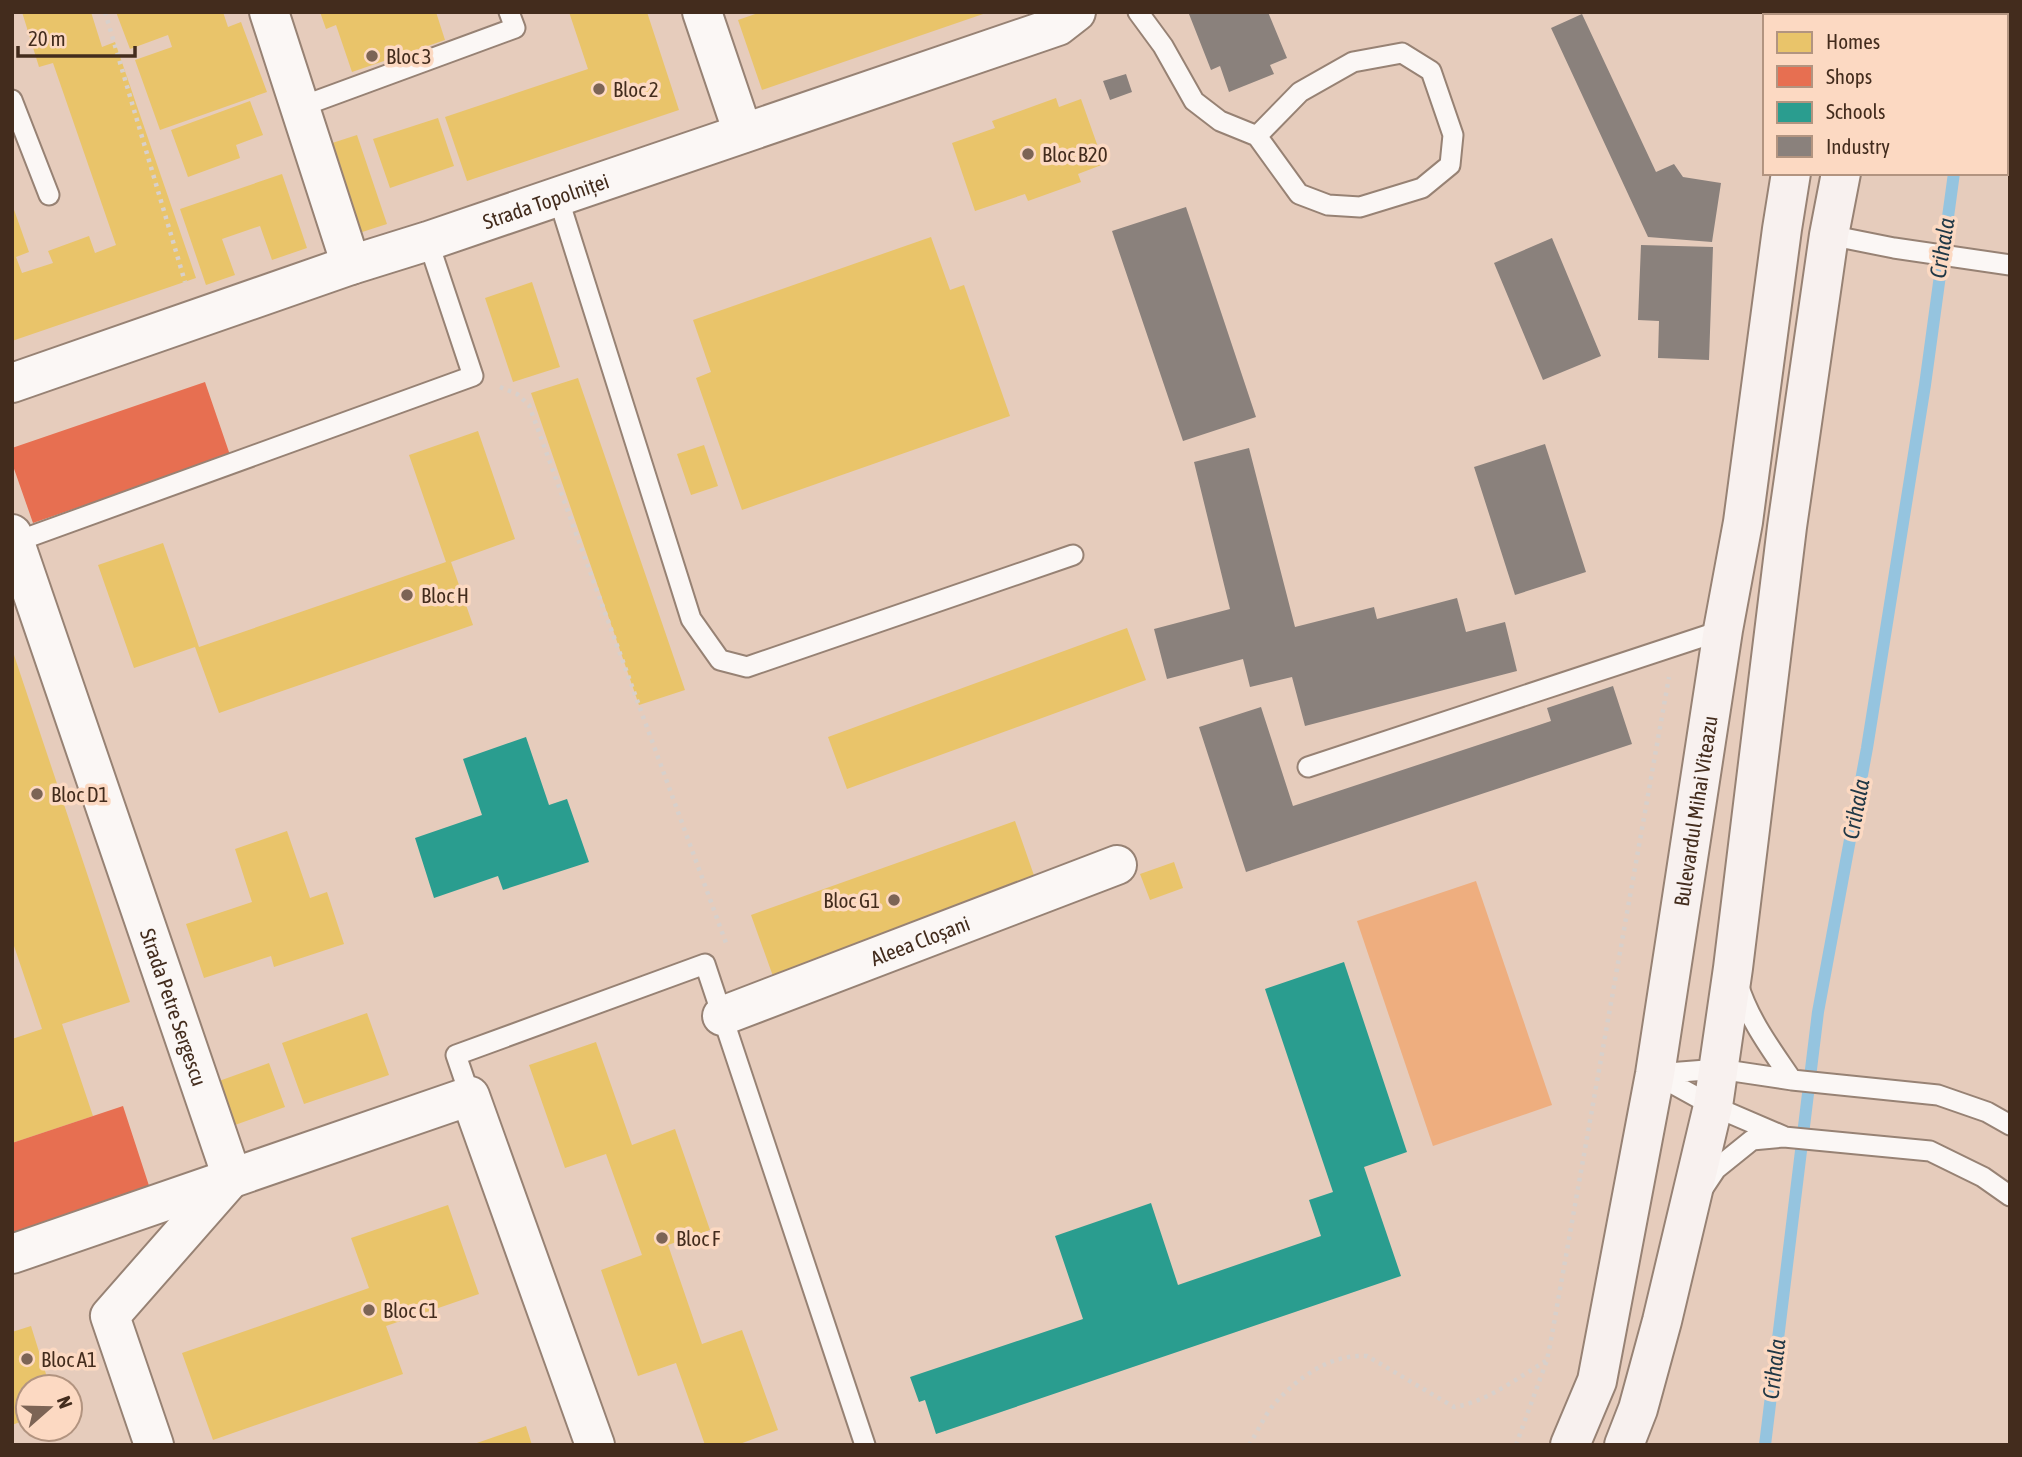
<svg xmlns="http://www.w3.org/2000/svg" width="2022" height="1457" font-family="'Asap Condensed',sans-serif">
  <style>
    .green { fill: #eeae7f }
    .homes { fill: #e9c46a }
    .shops { fill: #e76f51 }
    .schools { fill: #2a9d8f }
    .industry { fill: #8a817c }
    .lines { fill: none; stroke-linecap: round; stroke-linejoin: round }
    .stream { stroke: #95c4df; stroke-width: 12 }
    .service-casing { stroke: #978274; stroke-width: 23 }
    .minor-casing { stroke: #978274; stroke-width: 42 }
    .secondary-casing { stroke: #978274; stroke-width: 42 }
    .path { stroke: #d8d0cb; stroke-width: 4.5; stroke-dasharray: 3.5 5; stroke-linecap: butt }
    .service { stroke: #fbf7f5; stroke-width: 19 }
    .minor { stroke: #fbf7f5; stroke-width: 38 }
    .secondary { stroke: #f8f1ef; stroke-width: 38 }
    .poi-dot { fill: #7c6455; stroke: #fcd9c2; stroke-width: 2.5 }
    .labels { text-anchor: middle; dominant-baseline: central; stroke-width: 7; stroke-linejoin: round; paint-order: stroke }
    .poi-label { font-size: 21px; fill: #432c1d; stroke: #fcd9c2; text-anchor: start }
    .street-label { font-size: 21px; fill: #432c1d; stroke: #fcd9c2 }
    .water-label { font-size: 23px; font-style: italic; fill: #203846; stroke: #fcd9c2 }
  </style>
  <rect width="100%" height="100%" fill="#e6ccbc"/>
  <!-- green -->
  <path class="green" d="M1476,881L1552,1105L1433,1146L1357,921Z"/>
  <!-- homes -->
  <path class="homes" d="M22,12H91L102,47L115,42L196,278L12,341V204L29,252L16,257L22,273L53,263L48,251L89,236L95,253L116,245L53,63L39,67Z
    M116,12H223L228,27L241,22L267,92L160,130L135,60L172,47L168,35L130,49Z
    M320,12H436L445,40L352,72L336,25L326,29Z
    M569,12H647L679,110L467,181L445,117L588,69Z
    M761,12H986V13L762,90L738,20Z
    M1056,98L1059,107L1081,99L1104,164L1078,174L1081,182L1028,201L1025,194L975,211L952,143L995,128L992,121Z
    M250,101L263,135L236,145L240,158L188,177L171,130Z
    M438,118L454,166L390,188L373,139Z
    M357,135L387,224L356,234L326,145Z
    M282,174L307,248L272,260L260,226L222,239L235,275L206,285L180,209Z
    M931,237L950,290L964,285L1010,416L742,510L696,378L711,372L693,320Z
    M532,282L560,367L513,382L485,298Z
    M578,378L685,690L639,705L531,393Z
    M478,431L515,539L451,562L473,625L219,713L195,647L134,668L98,565L163,543L199,647L446,562L409,455Z
    M704,445L718,486L691,495L677,454Z
    M1127,628L1146,680L847,789L828,737Z
    M12,649L130,1002L62,1024L93,1116L12,1143V1039L42,1029L12,940Z
    M1015,821L1037,884L774,979L751,915Z
    M287,831L310,898L327,892L344,944L274,967L271,956L204,978L186,924L252,902L235,849Z
    M1174,862L1183,888L1150,900L1140,874Z
    M367,1013L389,1075L304,1104L282,1043Z
    M596,1042L632,1145L675,1129L710,1230L668,1245L702,1344L742,1330L778,1430L737,1445H705L676,1363L638,1376L601,1270L642,1255L606,1154L565,1168L529,1065Z
    M269,1063L285,1107L235,1125L219,1081Z
    M448,1205L479,1294L386,1326L403,1374L213,1440L182,1353L369,1288L351,1238Z
    M31,1326L50,1387H28V1419L12,1425V1332Z
    M526,1426L532,1445H474V1444Z"/>
  <!-- shops -->
  <path class="shops" d="M205,382L230,455L33,523L12,463V448Z
    M123,1106L154,1201L12,1248V1143Z"/>
  <!-- schools -->
  <path class="schools" d="M526,737L549,805L567,799L589,862L503,890L498,876L434,898L415,838L482,815L463,759Z
    M1344,962L1407,1152L1364,1167L1401,1276L936,1434L925,1400L919,1402L910,1377L1083,1319L1055,1236L1151,1203L1178,1285L1321,1236L1309,1200L1333,1192L1265,989Z"/>
  <!-- industry -->
  <path class="industry" d="M1195,12H1268L1287,58L1270,65L1274,74L1229,92L1220,66L1211,70L1189,14Z
    M1582,14L1656,172L1674,164L1683,177L1721,183L1712,242L1648,237L1551,28Z
    M1126,74L1132,92L1110,100L1103,81Z
    M1186,207L1256,417L1183,441L1112,231Z
    M1552,238L1601,356L1543,380L1494,263Z
    M1641,245L1713,247L1709,360L1658,358L1659,321L1638,320Z
    M1545,444L1586,572L1515,595L1474,467Z
    M1249,448L1295,627L1374,607L1377,619L1457,598L1466,632L1505,622L1517,671L1305,726L1292,677L1250,687L1243,659L1167,679L1154,629L1230,609L1194,462Z
    M1613,686L1632,744L1246,872L1199,727L1261,707L1293,806L1551,721L1547,708Z"/>
  <g class="lines">
    <!-- stream -->
    <path class="stream" d="M1970,16V12
      M1765,1445L1818,1012L1867,748L1925,385L1954,173"/>
    <defs>
      <path id="service" d="M1138,12L1163,46L1194,101L1220,121L1257,136L1299,194L1328,205L1360,207L1422,188L1450,165L1453,135L1431,71L1402,53L1353,62L1300,92L1257,136
        M12,100L49,195
        M300,107L515,28L509,12
        M558,197L691,619L720,660L747,667L1073,555
        M1829,235L1894,248L2010,265
        M15,542L473,376L428,241
        M1308,767L1723,630
        M1738,984C1749,1020 1771,1049 1792,1080
        M1655,1074L1719,1069L1792,1080L1938,1095L1987,1112L2010,1125
        M1655,1074L1713,1106L1783,1136
        M470,1096L456,1055L705,964L865,1445
        M1704,1187L1716,1169L1752,1140L1784,1137L1930,1151L1983,1177L2010,1196"/>
      <g id="minor">
        <path d="M269,12L351,265"/>
        <path d="M702,12L743,133"/>
        <path id="s1" d="M12,383L351,265L428,241L1058,26L1076,12"/>
        <path id="s2" d="M12,534L232,1177L110,1316L154,1445"/>
        <path id="s3" d="M722,1016L1117,865"/>
        <path d="M12,1254L470,1096L595,1445"/>
      </g>
      <g id="secondary">
        <path d="M1818,16L1819,12"/>
        <path d="M1872,16L1873,12"/>
        <path id="s4" d="M1570,1445L1597,1381L1655,1074L1723,630L1743,522L1782,229L1791,173"/>
        <path d="M1624,1445L1638,1409L1662,1321L1713,1106L1733,968L1787,527L1829,235L1841,173"/>
      </g>
    </defs>
    <!-- service casing -->
    <use href="#service" class="service-casing"/>
    <!-- minor casing -->
    <use href="#minor" class="minor-casing"/>
    <!-- secondary casing -->
    <use href="#secondary" class="secondary-casing"/>
    <!-- path -->
    <path class="path" d="M105,12L185,282
      M500,387L517,394L529,405L726,943
      M1249,1445C1258,1431 1265,1414 1276,1402C1300,1376 1331,1354 1367,1356L1454,1407C1487,1402 1517,1378 1546,1361
      M1516,1445L1547,1360L1551,1340L1669,677"/>
    <!-- service -->
    <use href="#service" class="service"/>
    <!-- minor -->
    <use href="#minor" class="minor"/>
    <!-- secondary -->
    <use href="#secondary" class="secondary"/>
  </g>
  <!-- markers -->
  <g class="poi-dot">
    <circle cx="372" cy="56" r="7"/>
    <circle cx="599" cy="89" r="7"/>
    <circle cx="1028" cy="154" r="7"/>
    <circle cx="407" cy="595" r="7"/>
    <circle cx="37" cy="794" r="7"/>
    <circle cx="894" cy="900" r="7"/>
    <circle cx="662" cy="1238" r="7"/>
    <circle cx="369" cy="1310" r="7"/>
    <circle cx="27" cy="1359" r="7"/>
  </g>
  <g class="labels">
    <!-- poi labels -->
    <g class="poi-label">
      <text x="386" y="56">Bloc 3</text>
      <text x="613" y="89">Bloc 2</text>
      <text x="1042" y="154">Bloc B20</text>
      <text x="421" y="595">Bloc H</text>
      <text x="51" y="794">Bloc D1</text>
      <text x="880" y="900" text-anchor="end">Bloc G1</text>
      <text x="676" y="1238">Bloc F</text>
      <text x="383" y="1310">Bloc C1</text>
      <text x="41" y="1359">Bloc A1</text>
    </g>
    <!-- street labels -->
    <g class="street-label">
      <text stroke="none"><textPath href="#s1" startOffset="564">Strada Topolniței</textPath></text>
      <text stroke="none"><textPath href="#s4" startOffset="648">Bulevardul Mihai Viteazu</textPath></text>
      <text stroke="none"><textPath href="#s3" startOffset="212">Aleea Cloșani</textPath></text>
      <text stroke="none"><textPath href="#s2" startOffset="500">Strada Petre Sergescu</textPath></text>
    </g>
    <!-- water labels -->
    <g class="water-label">
      <text transform="translate(1942 248) rotate(-81)">Crihala</text>
      <text transform="translate(1856 809) rotate(-79)">Crihala</text>
      <text transform="translate(1774 1369) rotate(-83)">Crihala</text>
    </g>
  </g>
  <!-- border -->
  <rect width="2022" height="1457" fill="none" stroke="#432c1d" stroke-width="28"/>
  <!-- legend -->
  <rect x="1763" y="14" width="245" height="161" fill="#fcd9c2" stroke="#b29480" stroke-width="2"/>
  <rect x="1777" y="32" width="35" height="21" fill="#e9c46a" stroke="#b29480" stroke-width="2"/>
  <text x="1826" y="49" font-size="21" fill="#432c1d">Homes</text>
  <rect x="1777" y="66" width="35" height="21" fill="#e76f51" stroke="#b29480" stroke-width="2"/>
  <text x="1826" y="84" font-size="21" fill="#432c1d">Shops</text>
  <rect x="1777" y="102" width="35" height="21" fill="#2a9d8f" stroke="#b29480" stroke-width="2"/>
  <text x="1826" y="119" font-size="21" fill="#432c1d">Schools</text>
  <rect x="1777" y="136" width="35" height="21" fill="#8a817c" stroke="#b29480" stroke-width="2"/>
  <text x="1826" y="154" font-size="21" fill="#432c1d">Industry</text>
  <!-- north arrow -->
  <g transform="translate(49 1408) rotate(70)"><circle r="33" fill="#fcd9c2" stroke="#b29480" stroke-width="2"/>
  <path d="M0-5L12 26L0 18L-12 26Z" fill="#7c6455"/>
  <text y="-10" font-size="19" font-weight="bold" text-anchor="middle" fill="#432c1d">N</text>
  </g>
  <!-- scale -->
  <path d="M18 46v10h117v-10" fill="none" stroke="#432c1d" stroke-width="3.5"/>
  <text x="28" y="46" font-size="21" fill="#432c1d" stroke="#fcd9c2" stroke-width="5" paint-order="stroke">20 m</text>
</svg>
